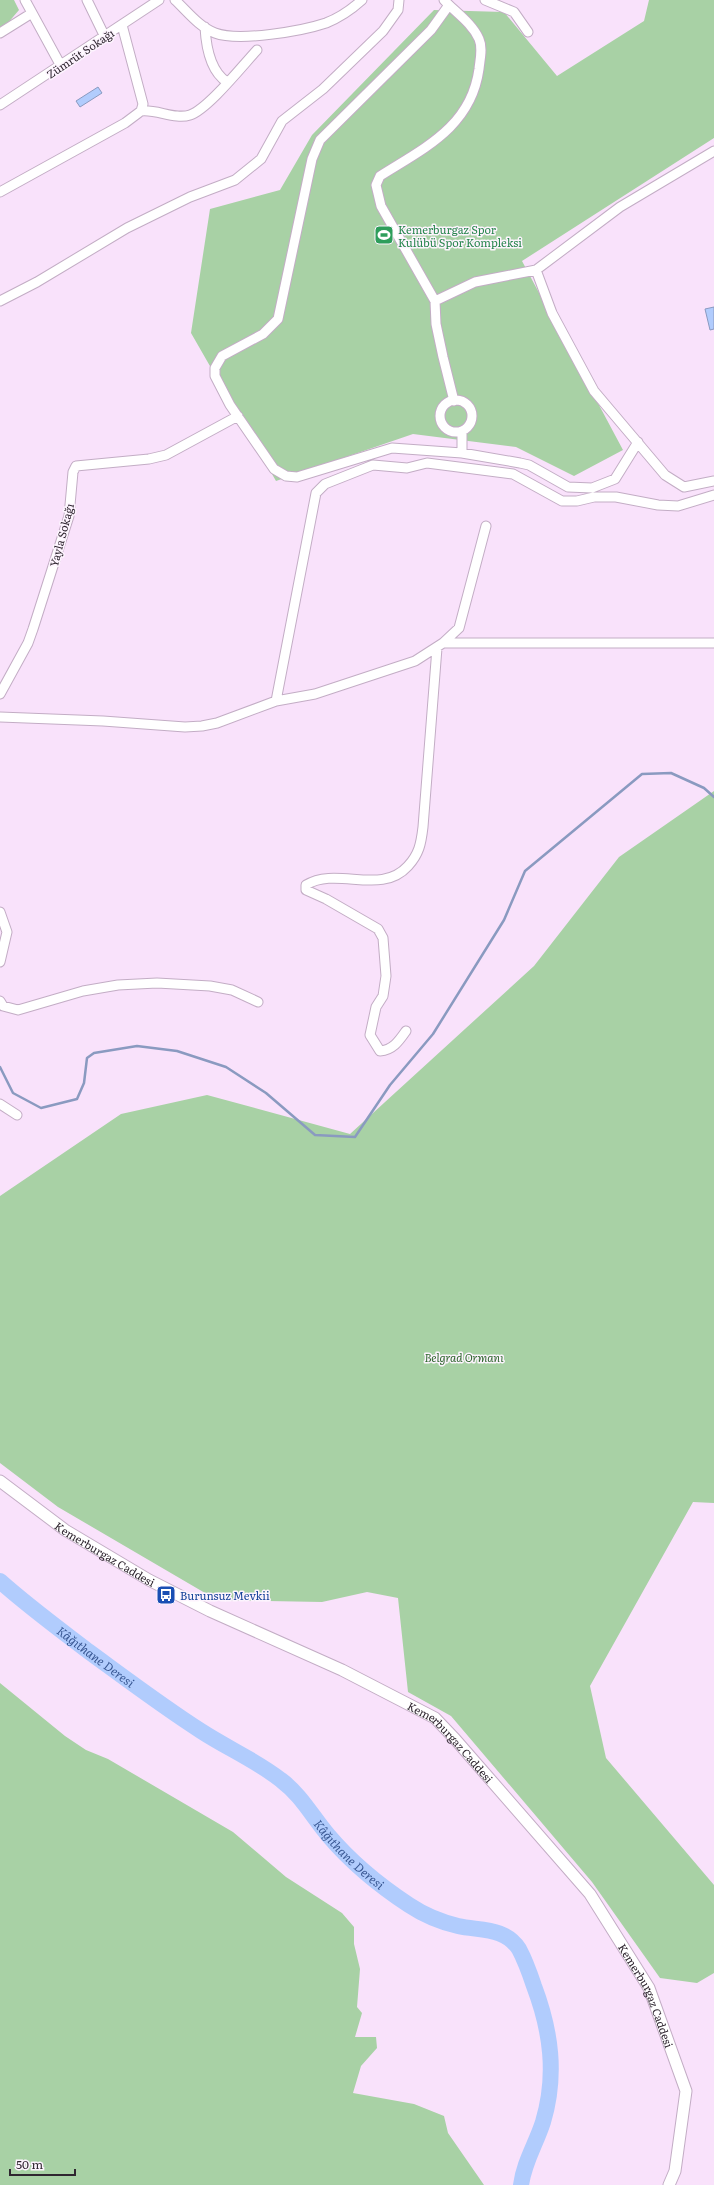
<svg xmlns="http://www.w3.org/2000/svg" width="714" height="2185" font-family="Literata,serif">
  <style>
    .green { fill: #a8d1a5 }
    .water { fill: #b1ccfd; stroke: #8a9ac0 }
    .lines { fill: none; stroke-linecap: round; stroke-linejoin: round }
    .stream { stroke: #8a9ac0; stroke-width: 2.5 }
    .river { stroke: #b1ccfd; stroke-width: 16 }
    .minor-casing { stroke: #c3adc5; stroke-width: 11 }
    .major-casing { stroke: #c3adc5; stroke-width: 13 }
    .minor { stroke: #fff; stroke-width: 9 }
    .major { stroke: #fff; stroke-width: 11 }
    .labels { text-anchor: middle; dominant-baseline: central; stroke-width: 3; stroke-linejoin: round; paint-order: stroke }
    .street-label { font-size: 11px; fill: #2f2630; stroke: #fdf4fe }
    .leisure-label { font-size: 11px; fill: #27864d; stroke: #fdf4fe; text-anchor: start }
    .park-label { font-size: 11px; font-style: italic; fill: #2d652c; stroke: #fdf4fe }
    .transit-label { font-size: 11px; fill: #164399; stroke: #fdf4fe; text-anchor: start }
    .water-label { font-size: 12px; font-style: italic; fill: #375692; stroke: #fdf4fe }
  </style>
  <rect width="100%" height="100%" fill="#f9e2fb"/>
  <!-- green -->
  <path class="green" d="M0,0H14L19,10L7,24L0,28Z
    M649,0H714V138L522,261L623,450L574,476L516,447L413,434L276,481L191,333L210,209L280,190L312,135L434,10L504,12L557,76L644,21Z
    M714,791V1503L693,1502L590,1686L606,1758L714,1885V1973L697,1983L660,1978L592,1882L451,1716L408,1692L398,1598L367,1592L322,1602L217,1600L58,1507L0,1463V1196L121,1114L207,1095L350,1134L534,966L619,857Z
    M0,1683L65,1736L86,1750L108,1759L233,1832L286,1877L342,1913L354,1927V1944L360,1969L357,2007L362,2013L355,2037H376L377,2048L361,2066L353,2093L414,2104L444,2116L448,2133L484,2185H0Z"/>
  <!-- water -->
  <path class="water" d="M98,87L102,93L80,107L76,101Z
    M714,307V329L710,330L705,309Z"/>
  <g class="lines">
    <!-- stream -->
    <path class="stream" d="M0,1067L13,1093L41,1108L77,1099L84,1083L87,1058L94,1053L137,1046L177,1051L226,1067L266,1093L315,1135L355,1137L390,1085L433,1034L504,920L525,871L642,774L671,773L704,788L714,797"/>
    <!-- river -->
    <path class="river" id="s1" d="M0,1581C28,1606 58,1628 88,1651C125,1678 162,1706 201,1731C227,1748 257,1761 281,1780C301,1795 312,1816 328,1835C350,1861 380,1886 409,1905C424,1915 441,1922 458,1926C480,1931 505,1927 519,1949C525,1960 530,1974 534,1986C551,2031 557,2075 543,2122C536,2144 524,2162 521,2185"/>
    <defs>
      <path id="minor" d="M25,0L61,66
        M87,0L105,37
        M175,0C187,11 199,27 215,33C239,42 302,31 326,23C339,18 352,9 362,0
        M444,0C455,12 472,23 479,39C483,48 480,59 479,69C471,127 424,148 380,176L376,185L381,206L435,301L436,324L443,357L454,401
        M485,0L514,12L528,32
        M449,5L431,30L320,140L312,159L278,319L263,334L222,356L215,368V376L230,405L274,469L286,476L297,477L392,448L462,453L520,463L529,465L568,487L592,488L615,479L638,442
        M205,27C206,46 210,71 227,82
        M0,33L32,13
        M0,105L159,0
        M141,111C157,109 175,120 190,115C208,109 243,65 257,50
        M0,192L125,123L141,111L143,104L122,25
        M536,270L552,313L594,391L665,475L684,487L714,481
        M0,301L37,282L127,228L190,197L235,180L261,159L282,121L323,89L383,31L398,10L399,0
        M435,301L475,282L536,270L620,207L714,151
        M440 416a16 16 0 1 1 32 0a16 16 0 1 1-32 0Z
        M462,431V453
        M443,643L459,628L486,526
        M0,694L28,643L33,629L69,516L73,472L76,466L149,459L166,455L238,416
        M276,701L316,493L325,484L373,465L407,468L427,463L513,474L562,501H577L594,497H616L658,505L678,506L714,495
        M0,717L103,721L185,727L202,726L217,723L276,701L315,694L415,661L443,643H714
        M0,912L7,932L0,962
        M0,1001L3,1006L18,1010L83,991L118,985L157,983L210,986L232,990L258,1002
        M406,1031C399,1041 393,1050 380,1051L370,1035L376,1007L383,996L386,976L383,938L378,929L326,899L306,890V885C337,866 381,896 408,866C419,854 421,844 423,827L437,648
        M0,1104L17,1115"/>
      <g id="major">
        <path id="s2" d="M0,1481L65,1530L149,1580L210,1611L342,1670L435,1718L455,1739L590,1894L649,1988L686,2091L675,2171L669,2185"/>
      </g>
    </defs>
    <!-- minor casing -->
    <use href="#minor" class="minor-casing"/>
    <!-- major casing -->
    <use href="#major" class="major-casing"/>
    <!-- minor -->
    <use href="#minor" class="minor"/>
    <!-- major -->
    <use href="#major" class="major"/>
  </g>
  <!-- icons -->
  <defs>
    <symbol id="stadium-square" viewBox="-11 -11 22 22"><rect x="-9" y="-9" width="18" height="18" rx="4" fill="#2e9e5b" stroke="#fdf4fe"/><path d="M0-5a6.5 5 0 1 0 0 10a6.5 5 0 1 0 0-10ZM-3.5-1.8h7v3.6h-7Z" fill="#fff"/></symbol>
    <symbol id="bus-square" viewBox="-11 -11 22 22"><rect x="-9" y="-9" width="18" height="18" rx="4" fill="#1a4fb4" stroke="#fdf4fe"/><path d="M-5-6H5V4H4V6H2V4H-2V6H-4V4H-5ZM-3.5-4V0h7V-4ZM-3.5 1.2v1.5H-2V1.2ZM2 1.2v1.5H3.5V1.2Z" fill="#fff"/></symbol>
  </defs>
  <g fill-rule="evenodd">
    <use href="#stadium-square" x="373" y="224" width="22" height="22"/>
    <use href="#bus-square" x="155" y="1584" width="22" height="22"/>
  </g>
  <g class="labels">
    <!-- street labels -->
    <g class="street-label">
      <text transform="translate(80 53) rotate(-34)">Zümrüt Sokağı</text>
      <text transform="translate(61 535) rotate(-75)">Yayla Sokağı</text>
      <text stroke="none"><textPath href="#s2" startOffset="128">Kemerburgaz Caddesi</textPath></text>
      <text stroke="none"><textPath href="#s2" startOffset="524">Kemerburgaz Caddesi</textPath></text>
      <text stroke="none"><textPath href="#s2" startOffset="848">Kemerburgaz Caddesi</textPath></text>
    </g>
    <!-- leisure labels -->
    <g class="leisure-label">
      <text x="398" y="229">Kemerburgaz Spor<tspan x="398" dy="13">Kulübü Spor Kompleksi</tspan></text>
    </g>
    <!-- park labels -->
    <g class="park-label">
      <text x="464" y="1357">Belgrad Ormanı</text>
    </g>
    <!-- transit labels -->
    <g class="transit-label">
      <text x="180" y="1595">Burunsuz Mevkii</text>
    </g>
    <!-- water labels -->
    <g class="water-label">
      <text stroke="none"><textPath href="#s1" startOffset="122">Kâğıthane Deresi</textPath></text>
      <text stroke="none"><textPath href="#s1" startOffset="446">Kâğıthane Deresi</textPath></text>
    </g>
  </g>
  <!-- scale -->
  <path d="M10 2169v6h65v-6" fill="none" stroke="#2f2630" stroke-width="2"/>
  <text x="16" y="2169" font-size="12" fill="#2f2630" stroke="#fdf4fe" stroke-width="3" paint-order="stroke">50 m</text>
</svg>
